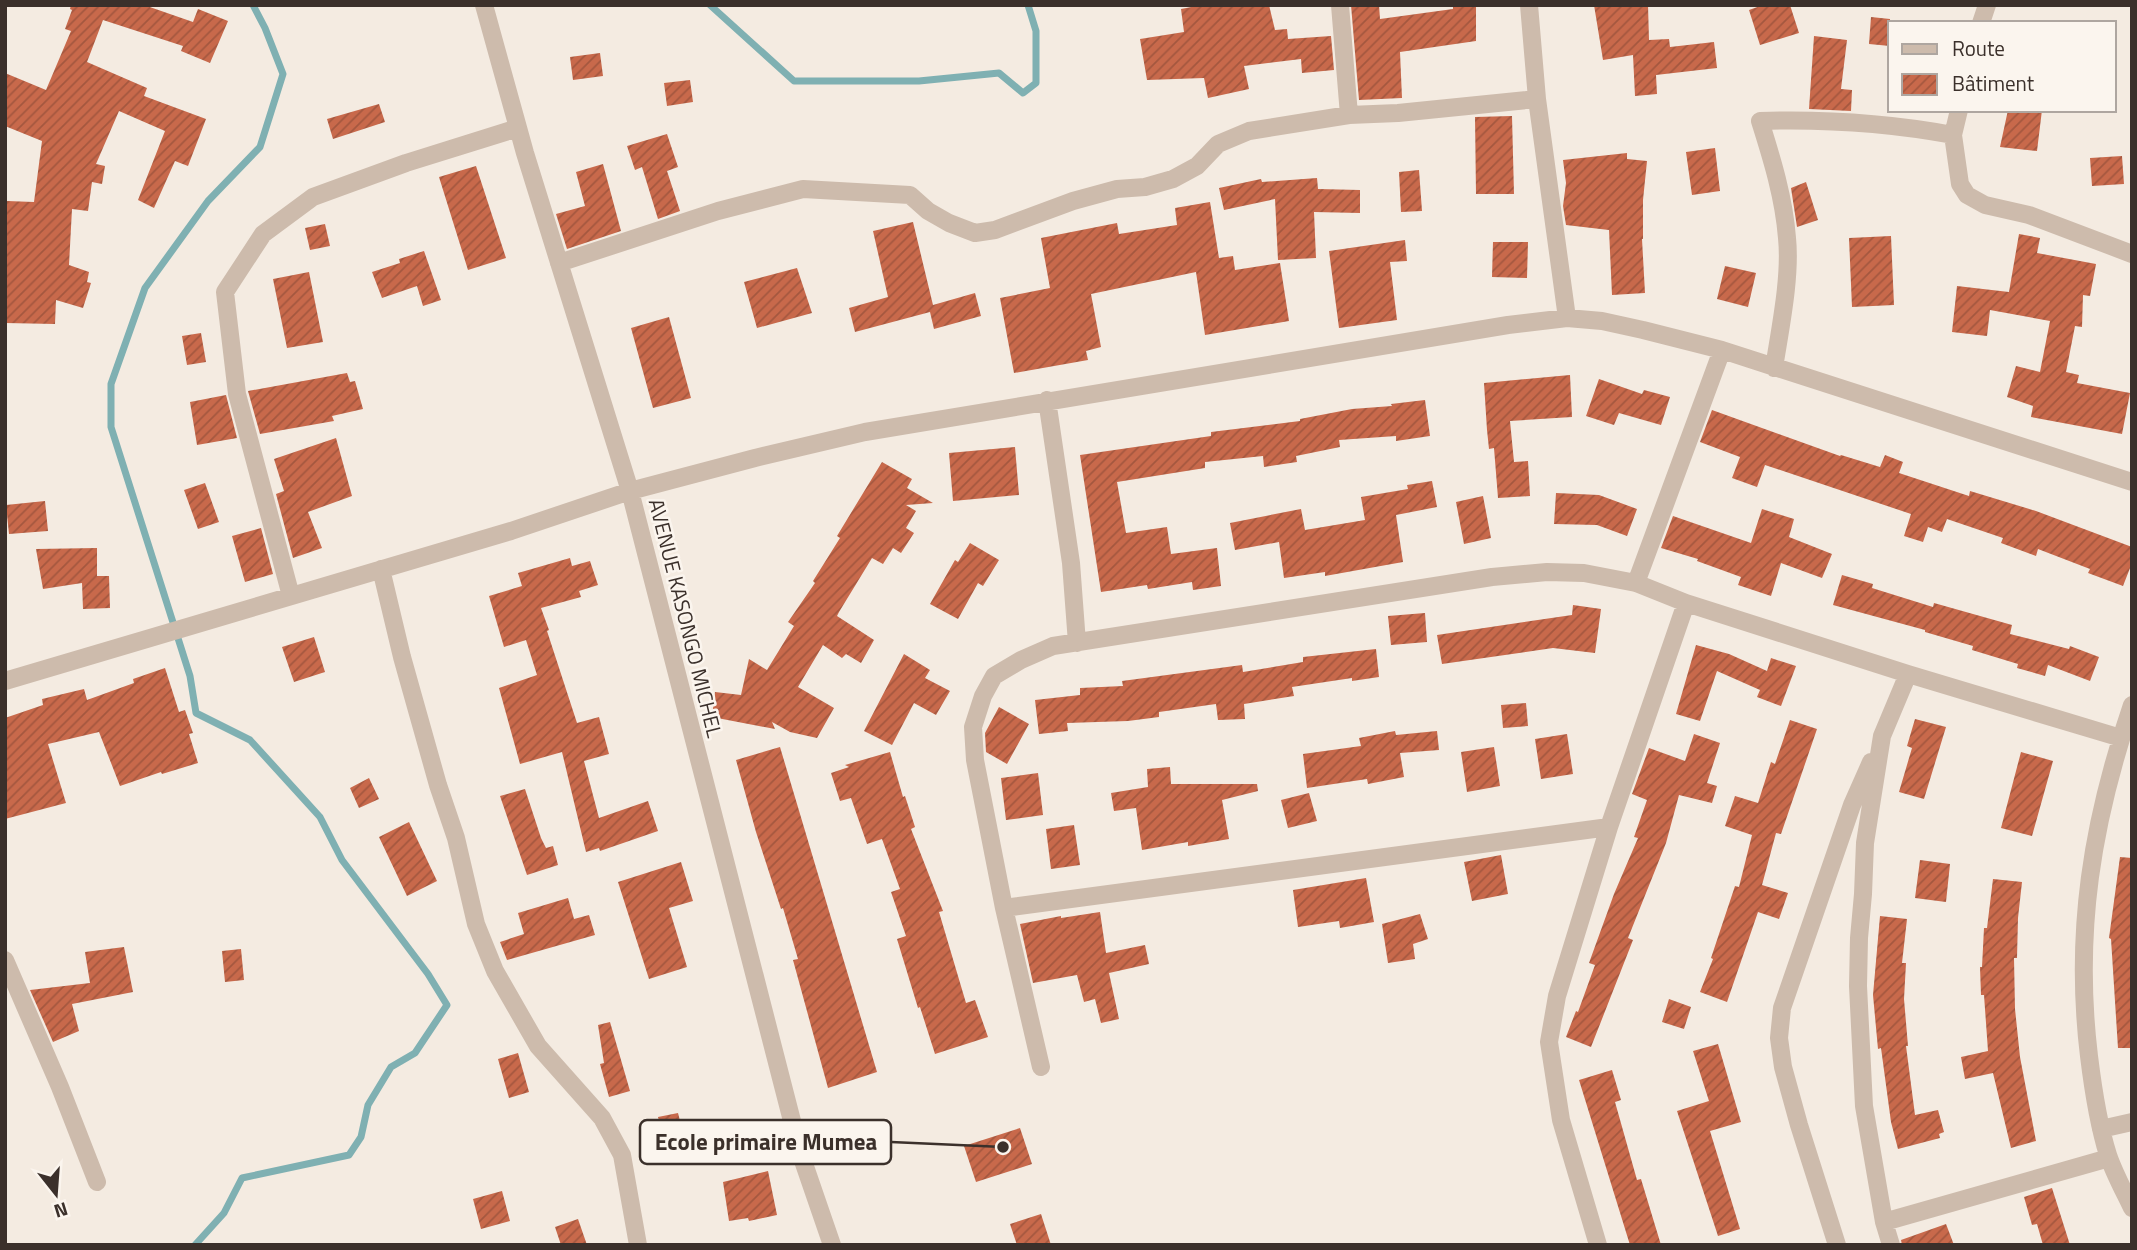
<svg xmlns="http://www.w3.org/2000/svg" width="2137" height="1250" font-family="'Titillium Web',sans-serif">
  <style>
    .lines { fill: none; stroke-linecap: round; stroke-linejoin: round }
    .stream { stroke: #7fb0b2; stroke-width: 7 }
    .building { fill: url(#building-hatch) }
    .minor { stroke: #cdbbac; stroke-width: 18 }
    .labels { text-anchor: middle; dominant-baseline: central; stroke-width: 5; stroke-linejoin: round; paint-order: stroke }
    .street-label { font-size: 21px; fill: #3b302b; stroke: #fbf5ee }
    .leader { fill: none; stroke: #3b302b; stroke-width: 2.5 }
    .callout-dot { fill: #3b302b; stroke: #fbf5ee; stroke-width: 2.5 }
    .callout { fill: #fbf5ee; stroke: #3b302b; stroke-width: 2.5 }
    .callout-label { font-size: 23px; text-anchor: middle; font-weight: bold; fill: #3b302b }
  </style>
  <defs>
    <pattern id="building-hatch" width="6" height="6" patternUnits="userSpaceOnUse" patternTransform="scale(1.75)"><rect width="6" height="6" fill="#c8694b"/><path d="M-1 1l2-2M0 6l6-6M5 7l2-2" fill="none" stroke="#a4573f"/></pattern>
  </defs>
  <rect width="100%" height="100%" fill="#f4ebe1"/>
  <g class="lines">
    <!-- stream -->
    <path class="stream" d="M710,5L794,81H919L999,73L1023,93L1036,83V31L1028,5
      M195,1245L224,1213L242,1178L349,1155L361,1137L368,1105L391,1067L415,1053L447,1005L428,974L342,860L320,817L250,740L196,713L190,676L111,427V384L145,288L208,201L260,147L283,74L265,28L253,5"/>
  </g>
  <!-- building -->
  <path class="building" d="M71,5H144L193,22L198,9L228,21L210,63L181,51L183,46L103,20L87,62L147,88L144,96L206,119L188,166L175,161L154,208L138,200L165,131L119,111L96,164L105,166L102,184L92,182L88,211L72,209L69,265L89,272L87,282L91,283L83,308L56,300L55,324L5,323L7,201L34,202L42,141L5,126V73L46,90L71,31L65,29L72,10L70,9Z
    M1202,5H1269L1275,30L1287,29L1288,39L1331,36L1334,70L1302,73L1301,59L1244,66L1249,89L1208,98L1204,78L1147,80L1140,39L1184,32L1181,9Z
    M1351,5H1379L1380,19L1453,9V5H1476V41L1400,52L1402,98L1359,100Z
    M1594,5H1648L1649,40L1669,39L1670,47L1714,42L1717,68L1656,75L1657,94L1635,96L1633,55L1603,60Z
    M1763,5H1790L1799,33L1760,45L1749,10Z
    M1871,17L1890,19V46L1869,44Z
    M1814,36L1847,40L1841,89L1852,90L1851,111L1809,109Z
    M600,53L603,76L573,80L570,57Z
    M690,80L693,102L667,106L664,83Z
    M379,104L385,122L333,139L327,119Z
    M2008,110H2042L2037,151L2000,147Z
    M1512,116L1514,194H1476L1475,117Z
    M667,134L678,167L667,171L680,211L658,219L642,167L635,170L627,146Z
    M1715,148L1720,191L1692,195L1686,152Z
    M1627,153V159L1647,161L1643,200V239H1642L1645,293L1612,295L1609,230L1566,225L1563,206L1566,183L1563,160Z
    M2122,156L2124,184L2092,186L2090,158Z
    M603,164L621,231L567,249L556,214L585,206L576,172Z
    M476,166L506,258L468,270L439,177Z
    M1419,170L1422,211L1401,212L1399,172Z
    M1317,178L1318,189L1360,190V213L1314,212L1316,258L1278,260L1275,199L1224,210L1219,188L1261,179L1262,182Z
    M1806,182L1818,220L1797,227L1791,188Z
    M1210,202L1219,258L1233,256L1235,270L1280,263L1289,321L1205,335L1196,272L1091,294L1101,347L1086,351L1088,360L1014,373L1000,298L1050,288L1041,238L1117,223L1119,234L1177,225L1175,208Z
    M913,222L933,305L975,293L981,316L934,329L930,312L855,332L849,308L888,297L873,231Z
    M325,224L330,246L310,250L305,228Z
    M2019,234L2040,238L2037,253L2096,264L2090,296L2083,295L2082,327L2075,326L2066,372L2079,375L2077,383L2130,393L2122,434L2031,417L2033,406L2007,397L2016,366L2040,372L2050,321L1990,310L1987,336L1952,332L1957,286L2009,292Z
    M1891,236L1894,305L1852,307L1849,238Z
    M1405,240L1407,261L1390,262L1397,320L1339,328L1329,251Z
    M1493,242H1528L1527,278L1492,277Z
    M424,251L441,300L423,306L417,286L382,298L372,272L400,263L399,259Z
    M1725,266L1756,273L1748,307L1717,299Z
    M797,268L812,313L757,328L744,282Z
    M309,272L323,342L287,348L273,279Z
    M669,317L691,398L653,408L631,328Z
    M201,333L206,362L187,365L182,336Z
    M347,373L350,382L355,381L363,409L332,416L334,421L260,434L248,391Z
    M1570,375L1572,417L1510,421L1514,462L1528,461L1530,496L1498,498L1494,448L1489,449L1487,430L1484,383Z
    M1599,379L1642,394L1644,390L1670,397L1661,425L1619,413L1614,425L1586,416Z
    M226,395L237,438L197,445L190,402Z
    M1425,400L1430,436L1396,441V436L1339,440L1340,447L1296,456L1297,462L1264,467L1263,456L1205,462V468L1117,482L1126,533L1167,527L1171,554L1217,548L1221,586L1193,590L1192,582L1148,589L1147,585L1101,592L1080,455L1211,436V432L1300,421V419L1352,409L1392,406L1391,404Z
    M1712,410L1840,456L1841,455L1880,467L1885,455L1903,462L1899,473L1969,496L1970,491L2036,511L2132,547V563L2123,586L2088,573L2090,569L2038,549L2036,556L2001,543L2003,538L1947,519L1942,532L1928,527L1923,542L1904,536L1911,514L1765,465L1757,487L1732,478L1740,457L1700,442Z
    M336,438L352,496L308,512L322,548L293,558L276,494L284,491L274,459Z
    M1015,447L1019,495L953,501L949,453Z
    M882,462L912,479L907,488L933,503L906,505L916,511L906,528L914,533L901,553L893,548L883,564L872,558L839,612L837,616L874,640L861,663L846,654L842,658L823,645L798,687L834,708L817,738L790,732L772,722L775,729L712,717L715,692L741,695L749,659L767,670L794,626L788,622L815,583L813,581L840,538L837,536Z
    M1432,481L1437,507L1396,515L1403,562L1325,576V572L1284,578L1279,542L1235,550L1230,523L1301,509L1305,530L1365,520L1361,497L1408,489L1407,485Z
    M205,483L219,522L198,529L184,490Z
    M1556,493L1599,495L1637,509L1627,536L1597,525L1554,524Z
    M1483,496L1491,538L1464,544L1456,502Z
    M45,501L48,531L9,534L6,505Z
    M1762,509L1794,519L1789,537L1832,554L1822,578L1781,563L1771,596L1738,585L1741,577L1697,561L1698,559L1661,548L1673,516L1751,543Z
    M261,528L273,574L245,582L232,536Z
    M970,543L999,560L983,586L978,583L958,619L930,604L955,560L958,562Z
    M97,548V576H109L110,608L83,609L82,583L43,589L36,549Z
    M570,558L572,566L590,561L598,585L579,591L581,597L541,608L549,630L547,631L577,723L599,717L609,754L584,761L599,818L648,801L658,831L600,851L599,848L586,852L562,752L520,764L499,688L537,675L526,640L504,647L489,596L522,586L518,573Z
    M1842,575L1873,584L1872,588L1933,607L1934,603L2012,625L2010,634L2069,649L2070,646L2099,657L2090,681L2048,665L2045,676L2017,668L2018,664L1972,650L1973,646L1925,632V630L1833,605Z
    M1573,605L1601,609L1595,653L1553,648L1442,664L1437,635L1572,615Z
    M1425,613L1427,642L1391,645L1388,616Z
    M314,637L325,672L294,682L282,647Z
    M1696,645L1729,654L1767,671L1771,658L1796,666L1781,706L1757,697L1760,690L1717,671L1700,721L1676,714Z
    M1376,649L1379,677L1352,681V678L1292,687L1294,696L1244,704L1245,719L1218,720L1216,704L1159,712V717L1128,721L1067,723L1068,731L1039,734L1035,700L1080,695V688L1123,686L1122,681L1242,665L1243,672L1303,662V657Z
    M904,654L930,670L925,678L950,691L936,715L914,703L892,745L864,731Z
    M165,668L179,712L185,710L193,733L189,734L198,763L162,774L161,772L120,786L99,732L48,744L66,803L5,819V718L43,705L42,699L84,689L87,700L134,683L133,679Z
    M1526,703L1528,726L1503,728L1501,705Z
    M999,707L1029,724L1007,764L986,752L985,733Z
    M1915,719L1946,727L1924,799L1899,792L1912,748L1907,746Z
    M1790,720L1817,729L1781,834L1776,833L1762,885L1788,893L1779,919L1758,912L1727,1002L1700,992L1713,959L1711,958L1735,886L1739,887L1752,835L1725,826L1735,796L1758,803L1771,762L1775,764Z
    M1395,731L1396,735L1437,731L1439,750L1400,753L1404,777L1368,784L1367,779L1307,788L1303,754L1361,746L1359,738Z
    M1567,734L1573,774L1541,779L1535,739Z
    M1694,734L1720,743L1707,783L1717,786L1712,803L1679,795L1666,843L1628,938L1633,940L1591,1047L1566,1037L1576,1011L1578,1012L1595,965L1589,963L1614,894L1638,838L1634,837L1647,800L1632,794L1649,748L1685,761Z
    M780,747L877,1072L828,1088L793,960L798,959L783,908L781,909L756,832L736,760Z
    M1494,747L1500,786L1467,792L1461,752Z
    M890,752L903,797L905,796L915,827L911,829L943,911L939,912L966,1003L975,1000L988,1037L935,1054L920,1007L918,1008L897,939L906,936L891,892L900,889L882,839L867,844L851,798L840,801L831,773L849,767L845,765Z
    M2021,752L2053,761L2032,836L2001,828Z
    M1170,767L1171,784H1257L1258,791L1222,800L1229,839L1188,846V842L1142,850L1136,808L1114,811L1111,793L1148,787L1147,769Z
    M1038,773L1043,815L1006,820L1001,778Z
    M369,778L379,799L359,808L350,788Z
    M525,789L541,838L546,848L553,846L558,865L527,875L500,796Z
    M1309,793L1317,821L1288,828L1281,800Z
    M409,822L437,881L407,896L379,837Z
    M1074,825L1080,865L1051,869L1046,829Z
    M1501,855L1508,894L1472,901L1464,862Z
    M2120,857L2132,858V1048H2118L2111,939L2109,938Z
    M1920,860L1950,864L1946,902L1915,898Z
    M681,862L693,901L669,908L687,967L649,979L618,882Z
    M1366,878L1374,922L1340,928L1339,921L1298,927L1293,890Z
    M1993,879L2022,882L2018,918L2017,958H2014L2015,1009L2020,1057L2036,1141L2011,1148L1993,1073L1965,1079L1961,1057L1988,1051L1984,995H1981L1980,967H1982L1984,928H1987Z
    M568,898L574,919L589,915L595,935L507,960L500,942L524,934L518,913Z
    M1100,912L1106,953L1145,945L1149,964L1109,973L1119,1019L1101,1023L1095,999L1084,1002L1077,975L1033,983L1020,924L1061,916V918Z
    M1420,914L1428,939L1413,944L1415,959L1388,963L1382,924Z
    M1880,916L1907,919L1902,963H1906L1904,999L1908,1046H1906L1915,1115L1938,1110L1944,1132L1939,1134L1940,1138L1898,1149L1891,1122L1881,1048L1878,1049L1873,995Z
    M124,947L133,992L72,1004L79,1031L53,1042L30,990L90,983L85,952Z
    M241,949L244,980L225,982L222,951Z
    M1669,999L1691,1007L1684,1029L1662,1022Z
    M610,1022L630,1091L609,1097L600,1064L604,1063L598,1025Z
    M1718,1044L1741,1122L1710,1131L1740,1229L1718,1236L1677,1111L1709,1101L1693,1051Z
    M518,1053L529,1092L509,1098L498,1059Z
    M1612,1070L1621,1100L1615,1102L1637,1180L1641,1179L1661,1245H1630L1579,1080Z
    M678,1113L690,1160L670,1164L658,1117Z
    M1020,1128L1032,1164L976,1182L964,1146Z
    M768,1171L777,1215L749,1221L748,1218L729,1221L723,1182Z
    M2052,1188L2070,1245H2043L2037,1224L2032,1225L2024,1197Z
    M502,1191L510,1221L481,1229L473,1199Z
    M1041,1214L1051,1245H1017L1010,1224Z
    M578,1219L587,1245H561L555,1227Z
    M1946,1224L1954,1245H1902L1901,1240Z"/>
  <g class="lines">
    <!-- minor -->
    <path class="minor" d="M484,5L525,153L630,491L800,1152L832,1245
      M1340,5L1349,115
      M1529,5L1537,99L1567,318
      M1981,23L1987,5
      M1959,110L1953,135L1960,184L1967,195L1985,205L2029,215L2132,254
      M559,263L718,211L803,189L910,195L928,211L949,223L975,233L995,230L1073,201L1117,189L1145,187L1173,179L1197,166L1218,144L1249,131L1349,115L1398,113L1537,99
      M1774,368C1780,329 1791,277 1787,238C1784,198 1772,159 1760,121C1826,119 1888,123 1953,135
      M1047,400L1071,563L1077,643
      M381,569L402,657L438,785L456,838L476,924L495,971L538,1046L602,1118L622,1155L638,1245
      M1636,583L1722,350
      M291,596L237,394L225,292L263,234L313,197L406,163L518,128
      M5,681L511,531L630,491L755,458L865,432L1508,325L1567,318L1602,321L1643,330L1722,350L2132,482
      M2132,705C2092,822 2074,932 2089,1056C2093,1089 2098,1123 2108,1155C2114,1173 2124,1191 2132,1208
      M1004,908L1609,827
      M5,960L60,1087L97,1182
      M1041,1067L1004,908L975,760L973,727L983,696L994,676L1021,660L1053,646L1492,577L1547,572L1584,573L1636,583L1686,603L1908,674L2121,738
      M2101,1129L2132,1122
      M1884,1222L2109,1158
      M1598,1245L1561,1120L1549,1042L1557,996L1609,827L1686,603
      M1837,1245L1799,1125L1783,1067L1779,1038L1782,1008L1852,805L1871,762
      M1891,1245L1884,1222L1864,1106L1858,986L1859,938L1863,894L1865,843L1882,736L1908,674"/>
  </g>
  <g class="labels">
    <!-- street labels -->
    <g class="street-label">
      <text transform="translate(686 618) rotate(76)">AVENUE KASONGO MICHEL</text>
    </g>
  </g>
  <!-- callouts -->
  <path class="leader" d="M1003 1147L891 1142"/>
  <circle class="callout-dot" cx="1003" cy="1147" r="7"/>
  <rect class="callout" x="640" y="1120" width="251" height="44" rx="7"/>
  <g class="callout-label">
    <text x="766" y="1150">Ecole primaire Mumea</text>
  </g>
  <!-- border -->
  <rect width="2137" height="1250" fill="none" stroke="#3b302b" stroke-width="14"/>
  <!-- legend -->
  <rect x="1888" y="21" width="228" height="91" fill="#fbf5ee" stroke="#aea6a0" stroke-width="2"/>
  <rect x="1902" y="44" width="35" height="10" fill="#cdbbac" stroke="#aea6a0" stroke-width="2"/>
  <text x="1952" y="56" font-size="21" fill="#3b302b">Route</text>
  <rect x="1902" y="74" width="35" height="21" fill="url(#building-hatch)" stroke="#aea6a0" stroke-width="2"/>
  <text x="1952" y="91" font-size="21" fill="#3b302b">Bâtiment</text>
  <!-- north arrow -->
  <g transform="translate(56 1194) rotate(163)" stroke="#fbf5ee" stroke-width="5" paint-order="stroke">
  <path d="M0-5L12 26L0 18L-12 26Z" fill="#3b302b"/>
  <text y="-10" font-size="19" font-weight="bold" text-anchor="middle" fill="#3b302b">N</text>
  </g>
</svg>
